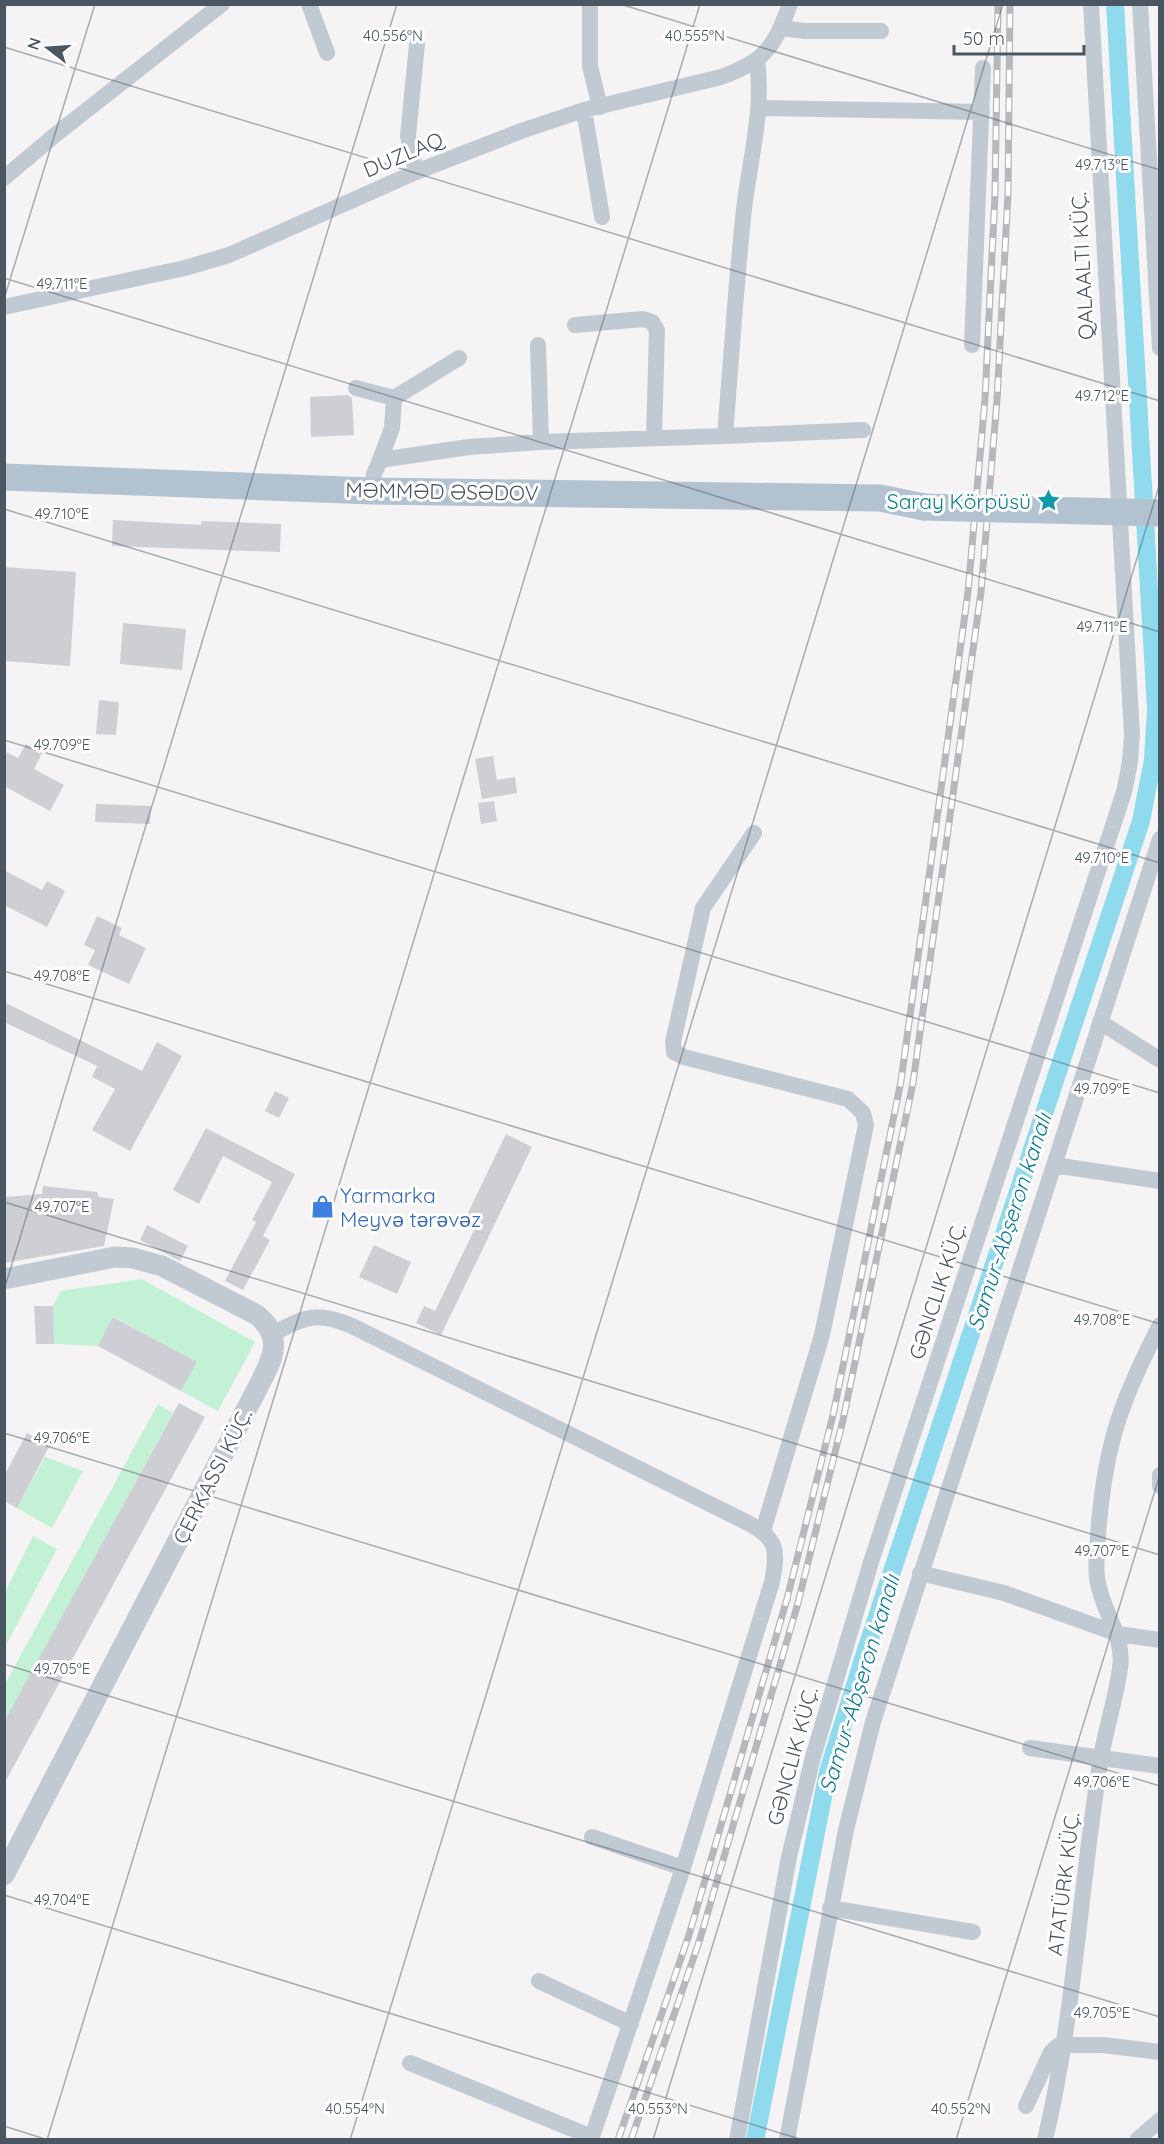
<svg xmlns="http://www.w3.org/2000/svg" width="1164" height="2144" font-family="Quicksand,sans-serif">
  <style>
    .green { fill: #c3f1d5 }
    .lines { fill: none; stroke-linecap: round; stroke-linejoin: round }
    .canal { stroke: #90daee; stroke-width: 18 }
    .building { fill: #cdcfd5 }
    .minor { stroke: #c1cad2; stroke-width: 16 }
    .tertiary { stroke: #c1cad2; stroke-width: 21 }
    .primary { stroke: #b3c2d1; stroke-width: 27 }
    .rail-casing { stroke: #b5b8bd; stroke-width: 7 }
    .rail { stroke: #fff; stroke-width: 4.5; stroke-dasharray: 14; stroke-linecap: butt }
    .primary-bridge { stroke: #b3c2d1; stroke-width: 27 }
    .ticks { fill: none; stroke: #4a5661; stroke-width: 1.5; stroke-opacity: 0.45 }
    .labels { text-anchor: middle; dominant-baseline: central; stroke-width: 6; stroke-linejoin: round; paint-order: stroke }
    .street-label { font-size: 21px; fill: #4a5661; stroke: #fff }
    .culture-label { font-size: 21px; fill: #0d838f; stroke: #fff; text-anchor: end }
    .shop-label { font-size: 21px; fill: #366cbe; stroke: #fff; text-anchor: start }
    .water-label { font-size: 22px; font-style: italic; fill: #0c7c9b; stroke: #fff }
    .ticks-label { font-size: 15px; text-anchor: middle; fill: #4a5661; stroke: #fff; stroke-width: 6; stroke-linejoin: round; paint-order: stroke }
  </style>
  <rect width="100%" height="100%" fill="#f5f3f3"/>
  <!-- green -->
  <path class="green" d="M142,1279L255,1342L218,1411L181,1391L197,1362L114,1317L98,1346L54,1344L53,1306L61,1291Z
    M158,1404L173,1413L5,1722V1684Z
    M45,1457L83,1471L52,1528L17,1508Z
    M33,1536L57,1549L5,1647V1592Z"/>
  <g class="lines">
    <!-- canal -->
    <path class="canal" d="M755,2140L828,1772L866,1650L1141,821L1153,760L1156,709L1115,4"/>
  </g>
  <!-- building -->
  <path class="building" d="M348,395L352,398L354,435L311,437L310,397Z
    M113,520L201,525V521L281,524L280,552L112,546Z
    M4,567L76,572L70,666L4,661Z
    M123,623L186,629L182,670L120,664Z
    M99,700L119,702L116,735L96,734Z
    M26,744L42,753L34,769L64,785L50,811L4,786V751L18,758Z
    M493,756L497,780L515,777L517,793L482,799L475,759Z
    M494,801L497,821L481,824L478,803Z
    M96,804L151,806L150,824L95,822Z
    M4,870L42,890L47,881L65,891L47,927L4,905Z
    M97,916L122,928L119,935L146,948L129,984L88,965L95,950L84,945Z
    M4,1002L142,1071L157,1042L182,1056L130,1151L92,1130L115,1089L92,1077L97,1066L4,1022Z
    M275,1091L289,1098L279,1118L265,1111Z
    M206,1128L295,1174L263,1236L270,1240L243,1290L225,1281L256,1222L252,1220L272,1182L223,1156L199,1204L173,1190Z
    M506,1134L532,1147L441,1335L416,1323L424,1306L435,1311L479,1220L467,1215Z
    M43,1186L97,1192L99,1197L114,1199L104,1246L4,1263V1197L42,1194Z
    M147,1225L188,1246L180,1261L140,1240Z
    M374,1245L411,1262L397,1294L359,1277Z
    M34,1306H53L54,1344H36Z
    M113,1317L197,1362L181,1391L98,1346Z
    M179,1403L205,1417L4,1784V1722Z
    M27,1433L50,1445L17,1508L4,1501V1476Z"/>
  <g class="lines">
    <!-- minor -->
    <path class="minor" d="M309,4L327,53
      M590,4V66L600,107
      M1140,4L1160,348
      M781,28L805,31H881
      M759,108L982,112
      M584,110L602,217
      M416,172L408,136L417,44
      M4,178L55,135L222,4
      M4,307L185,268L229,255L416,172L521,131L584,110L721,77C765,61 774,48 790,4
      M575,325L643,319L652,322L657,330L654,437
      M538,345L541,442
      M972,345L983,68
      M356,388L394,398L459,358
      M725,436L863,430
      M380,460L392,428L394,398
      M372,491L374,474L380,460L469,447L541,442L725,436C731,360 736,284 744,209C750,159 764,110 757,60
      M754,833L703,908L673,1042L674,1052L684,1057L848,1099L863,1113L866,1125L822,1335L763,1531
      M1100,1022L1160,1060
      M1054,1165L1160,1181
      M272,1334C306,1317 314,1311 350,1325L748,1523C778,1539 778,1550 772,1582L683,1868L591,2140
      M1160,1475V1486
      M920,1573L1004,1593L1118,1634L1160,1640
      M1030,1748L1160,1766
      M592,1837L683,1868
      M830,1908L973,1932
      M539,1981L631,2024
      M410,2063L592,2137
      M1026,2106L1051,2052L1059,2045H1103L1160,2052
      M737,2140L789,1857L813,1757L871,1562L1124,792L1130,762L1132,735L1091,4
      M787,2140L846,1830L873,1722L1160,839
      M1045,2140C1075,2014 1080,1885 1101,1757C1106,1728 1116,1698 1120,1668C1125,1635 1101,1610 1097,1578C1095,1560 1098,1541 1099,1523C1106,1441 1123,1397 1160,1325
      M1137,2140L1160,2120"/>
    <!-- tertiary -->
    <path class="tertiary" d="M4,1279L115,1257L133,1258L162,1266L257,1315C285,1338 272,1360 258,1387L4,1875"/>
    <!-- primary -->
    <path class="primary" d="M4,477L372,491L880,498L924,507"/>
    <defs>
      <path id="rail" d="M618,2140L689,1935L787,1599L833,1415L901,1081L968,592L985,399L995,194L998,4
        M631,2140L700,1939L798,1603L843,1420L913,1083L981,592L997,400L1008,194L1010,4"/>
    </defs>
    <!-- rail casing -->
    <use href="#rail" class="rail-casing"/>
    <!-- rail -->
    <use href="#rail" class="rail"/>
    <!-- primary-bridge -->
    <path class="primary-bridge" d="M924,507L1160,513"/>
  </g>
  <!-- ticks -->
  <path class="ticks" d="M620,4L1160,170M4,47L1160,401M4,278L1160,632M4,299L95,4M4,509L1160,863M4,740L1160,1093M4,971L1160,1324M4,1202L1160,1555M4,1290L397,4M4,1433L1160,1786M4,1664L1160,2017M4,1895L803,2140M4,2126L48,2140M47,2140L700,4M350,2140L1003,4M653,2140L1160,483M956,2140L1160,1474"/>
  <!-- icons -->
  <defs>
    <symbol id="sight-bare" viewBox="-9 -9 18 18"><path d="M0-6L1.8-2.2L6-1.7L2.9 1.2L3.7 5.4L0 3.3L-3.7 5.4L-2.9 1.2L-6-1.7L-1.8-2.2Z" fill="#0f9aa8" stroke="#fff" stroke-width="2.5" paint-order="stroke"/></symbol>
    <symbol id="shop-bare" viewBox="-9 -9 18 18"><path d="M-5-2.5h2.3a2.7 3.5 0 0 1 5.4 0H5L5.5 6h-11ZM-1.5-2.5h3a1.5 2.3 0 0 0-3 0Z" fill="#3f7fe0" stroke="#fff" stroke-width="2.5" paint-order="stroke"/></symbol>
  </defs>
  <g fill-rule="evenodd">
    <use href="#sight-bare" x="1032" y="484" width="33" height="33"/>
    <use href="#shop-bare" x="306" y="1190" width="33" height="33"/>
  </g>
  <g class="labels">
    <!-- street labels -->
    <g class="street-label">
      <text transform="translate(403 154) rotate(-23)">DUZLAQ</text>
      <text transform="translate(1082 266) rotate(-93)">QALAALTI KÜÇ.</text>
      <text transform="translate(442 491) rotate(1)">MƏMMƏD ƏSƏDOV</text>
      <text transform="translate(937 1291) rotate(-72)">GƏNCLIK KÜÇ.</text>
      <text transform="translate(212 1476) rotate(-63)">ÇERKASSI KÜÇ.</text>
      <text transform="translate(792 1756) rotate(-75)">GƏNCLIK KÜÇ.</text>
      <text transform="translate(1063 1884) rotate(-83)">ATATÜRK KÜÇ.</text>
    </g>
    <!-- culture labels -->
    <g class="culture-label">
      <text x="1031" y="501">Saray Körpüsü</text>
    </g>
    <!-- shop labels -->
    <g class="shop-label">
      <text x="340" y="1195">Yarmarka<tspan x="340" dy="24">Meyvә tәrәvәz</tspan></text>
    </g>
    <!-- water labels -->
    <g class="water-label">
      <text transform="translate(1009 1222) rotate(-72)">Samur-Abşeron kanalı</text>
      <text transform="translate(859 1684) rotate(-73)">Samur-Abşeron kanalı</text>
    </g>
  </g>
  <g class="ticks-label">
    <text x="393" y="41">40.556°N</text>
    <text x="695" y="41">40.555°N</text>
    <text x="1102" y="170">49.713°E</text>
    <text x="62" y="289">49.711°E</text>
    <text x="1102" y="401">49.712°E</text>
    <text x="62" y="519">49.710°E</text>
    <text x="1102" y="632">49.711°E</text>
    <text x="62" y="750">49.709°E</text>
    <text x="1102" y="863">49.710°E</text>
    <text x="62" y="981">49.708°E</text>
    <text x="1102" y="1094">49.709°E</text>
    <text x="62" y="1212">49.707°E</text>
    <text x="1102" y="1325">49.708°E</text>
    <text x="62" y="1443">49.706°E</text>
    <text x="1102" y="1556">49.707°E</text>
    <text x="62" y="1674">49.705°E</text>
    <text x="1102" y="1787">49.706°E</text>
    <text x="62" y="1905">49.704°E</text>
    <text x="1102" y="2018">49.705°E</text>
    <text x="355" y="2114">40.554°N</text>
    <text x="658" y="2114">40.553°N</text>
    <text x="961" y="2114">40.552°N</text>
  </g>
  <!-- border -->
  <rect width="1164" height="2144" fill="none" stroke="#4a5661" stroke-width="12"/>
  <!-- north arrow -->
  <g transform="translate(48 48) rotate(287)" stroke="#ffffff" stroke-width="4.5" paint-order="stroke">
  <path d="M0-4.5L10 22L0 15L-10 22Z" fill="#4a5661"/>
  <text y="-9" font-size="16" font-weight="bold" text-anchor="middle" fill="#4a5661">N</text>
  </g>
  <!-- scale -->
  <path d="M954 45v9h130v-9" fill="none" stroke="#4a5661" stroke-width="3"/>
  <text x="963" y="45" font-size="18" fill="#4a5661" stroke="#ffffff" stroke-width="4.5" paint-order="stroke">50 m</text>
</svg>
